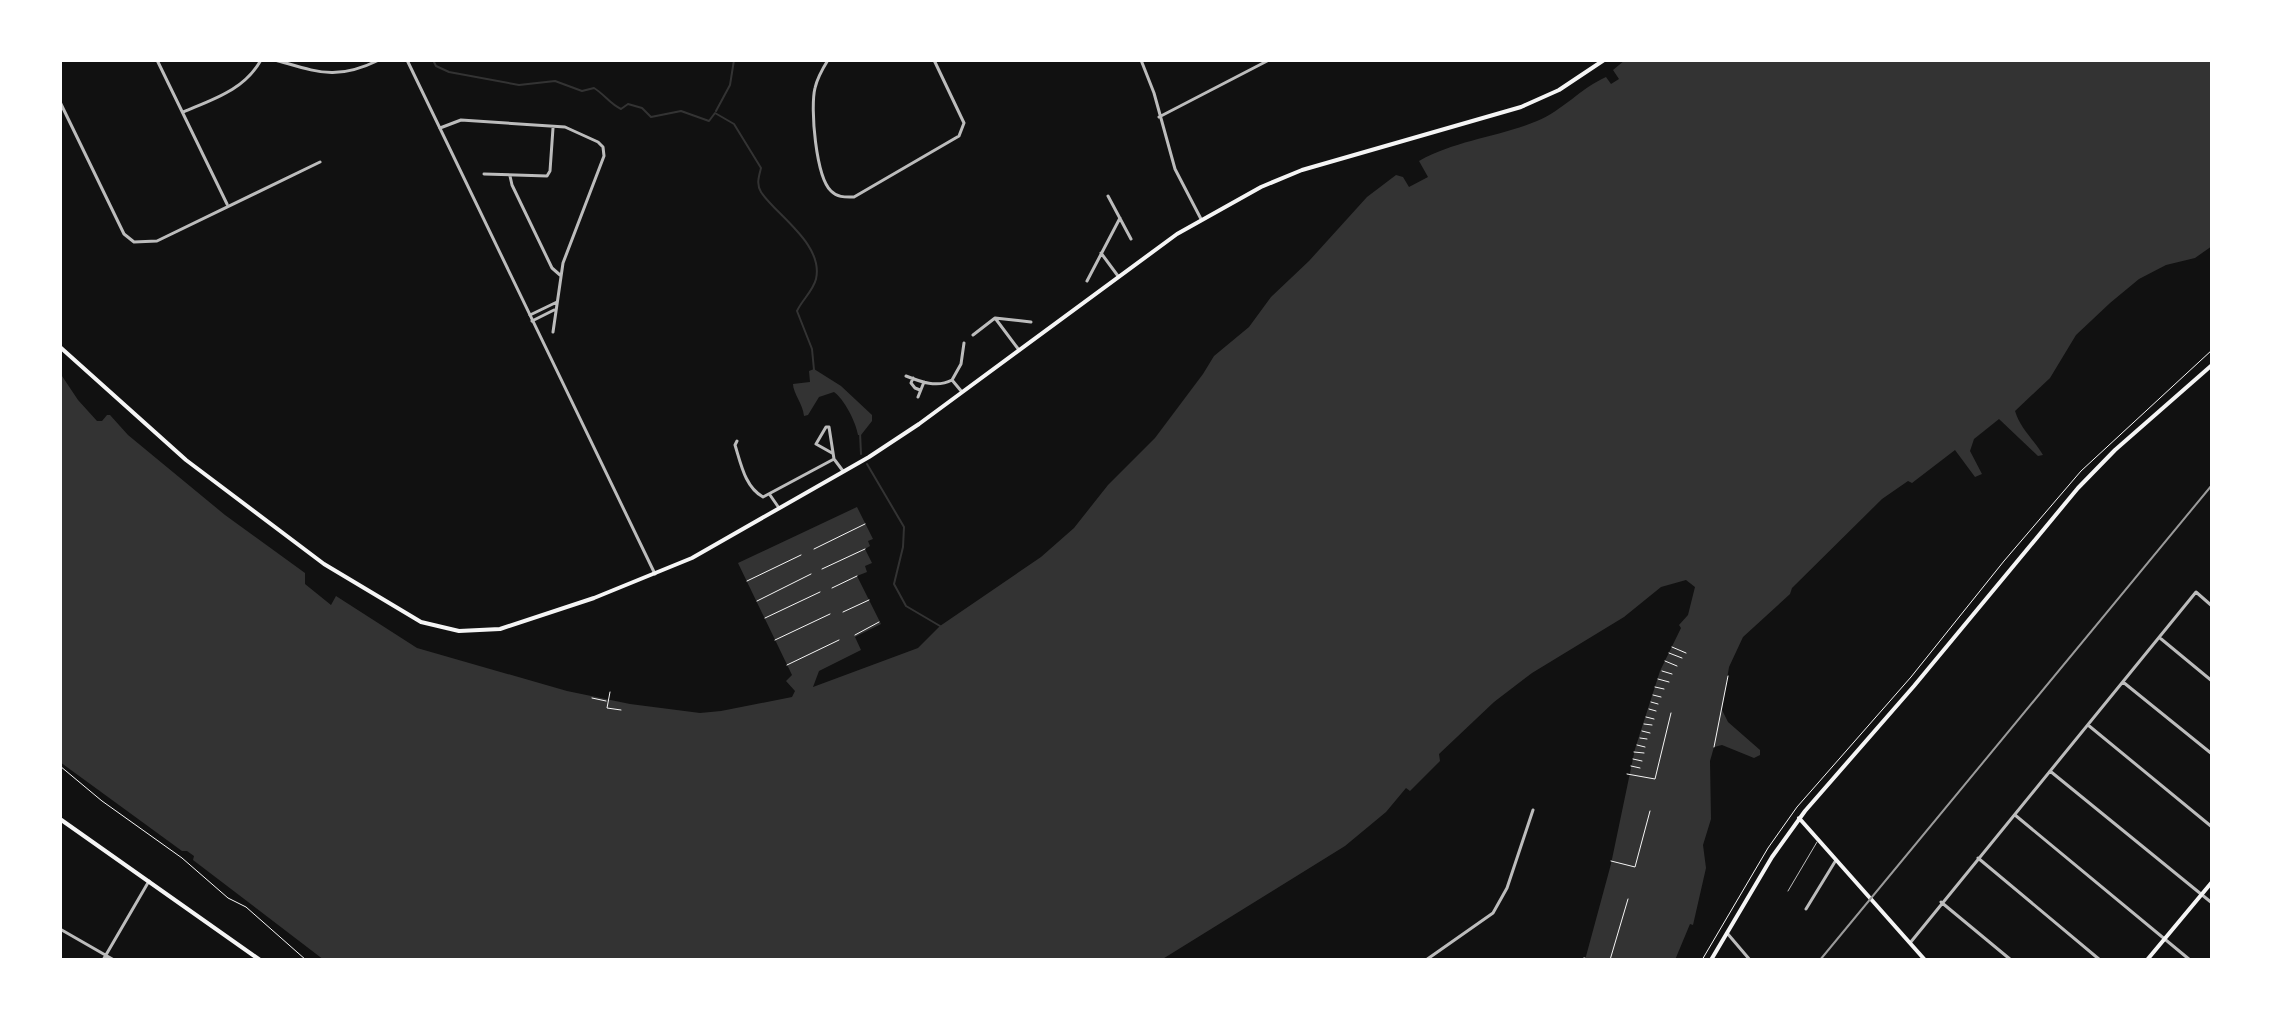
<svg xmlns="http://www.w3.org/2000/svg" width="2272" height="1020" font-family="Lato,sans-serif">
  <style>
    .water { fill: #333 }
    .lines { fill: none; stroke-linecap: round; stroke-linejoin: round }
    .stream { stroke: #333; stroke-width: 2 }
    .path { stroke: #f5f5f5; stroke-width: 1 }
    .service { stroke: #bcbcbc; stroke-width: 1 }
    .minor { stroke: #bcbcbc; stroke-width: 3 }
    .tertiary { stroke: #bcbcbc; stroke-width: 3 }
    .secondary { stroke: #f5f5f5; stroke-width: 4 }
    .primary { stroke: #f5f5f5; stroke-width: 4 }
    .rail { stroke: #9a9a9a; stroke-width: 2 }
  </style>
  <rect width="100%" height="100%" fill="#111"/>
  <!-- water -->
  <path class="water" d="M1625,60H2212V246L2195,258L2166,265L2139,279L2110,303L2076,335L2050,378L2015,411C2020,428 2034,440 2043,455L2038,456L1999,419L1974,439L1970,451L1982,474L1975,477L1955,450L1912,483L1908,481L1882,499L1792,588L1790,594L1743,637L1729,667L1722,710L1728,722L1760,750V755L1754,758L1722,745L1714,747L1710,761L1711,819L1703,845L1706,868L1693,925L1690,924L1675,960H1585L1611,864L1635,749L1660,671L1681,628L1679,625L1688,615L1695,587L1686,580L1661,587L1624,617L1532,673L1494,702L1439,754L1440,761L1410,791L1406,788L1386,812L1345,846L1161,960H324L193,860L194,856L187,851H182L60,762V373L78,400L97,421H102L107,415H110L128,435L225,515L305,573V584L331,605L336,596L417,648L567,691L630,704L700,713L721,711L792,697L795,691L786,681L792,675L738,563L857,507L873,539L868,541L870,546L865,549L872,563L865,566L867,572L857,576L881,624L855,637L861,650L819,671L813,687L918,648L940,626L1041,557L1074,528L1108,485L1155,438L1203,374L1214,356L1249,327L1271,297L1309,261L1367,197L1396,175L1403,177L1409,187L1428,177L1419,161C1456,140 1499,137 1537,121C1562,111 1581,88 1606,77L1611,84L1619,79L1613,70Z
    M814,369L841,386L872,415V421L861,435H858C856,422 844,399 834,392L819,397L808,415L804,416C803,404 793,393 793,384L810,382L809,371Z"/>
  <g class="lines">
    <!-- stream -->
    <path class="stream" d="M433,60L436,66L449,72L519,85L555,81L582,91L594,88C604,94 610,104 621,109L628,104L642,108L651,117L681,111L709,121L715,113L734,124L761,168C759,176 756,184 761,192C776,215 824,244 816,279C813,291 802,300 797,311L812,349L814,370
      M716,111L730,85L734,60
      M860,432L861,454
      M867,464L904,527L903,547L894,584L906,606L940,626"/>
    <!-- path -->
    <path class="path" d="M814,549L865,524
      M822,569L865,549
      M747,581L801,555
      M832,588L857,576
      M757,601L811,574
      M843,612L869,600
      M765,618L820,592
      M855,635L879,622
      M775,640L830,614
      M1672,647L1686,653
      M1669,653L1682,658
      M1665,661L1677,666
      M787,665L839,640
      M1662,671L1672,674
      M1658,679L1669,682
      M1655,687L1664,689
      M610,692L607,708L621,710
      M1653,695L1661,697
      M592,698L606,701
      M1651,702L1658,704
      M1649,709L1656,711
      M1646,717L1654,719
      M1644,724L1652,725
      M1642,731L1650,733
      M1640,738L1647,739
      M1637,745L1645,747
      M1714,747L1728,676
      M1634,752L1644,753
      M1633,759L1642,761
      M60,766L102,801L182,858L228,898L246,907L306,960
      M1631,766L1640,768
      M1627,774L1655,779L1671,713
      M1611,861L1635,867L1650,811
      M1584,958L1592,960
      M1610,960L1628,899
      M1702,960L1768,848L1797,807L1911,677L2004,561L2081,471L2212,350"/>
    <!-- service -->
    <path class="service" d="M1788,891L1817,842"/>
    <!-- minor -->
    <path class="minor" d="M157,60L227,204
      M275,60C318,72 336,81 379,60
      M828,60C823,68 817,79 815,88C810,108 816,177 831,191C838,198 846,197 854,197L959,136L964,123L934,60
      M1141,60L1154,93L1175,169L1201,219
      M60,102L124,234L134,242L157,241L320,162
      M183,112C214,99 244,90 261,60
      M1159,117L1269,60
      M440,128L461,120L565,127L598,142L603,147L604,156L563,263L553,332
      M484,174L547,176L550,171L553,128
      M510,176L512,185L552,268L560,275
      M1108,196L1131,239
      M1101,253L1118,276
      M1087,281L1120,218
      M530,315L557,302
      M995,318L1019,350
      M532,321L554,310
      M973,335L995,318L1031,322
      M906,376C921,382 937,388 952,380L961,364L964,343
      M913,378L911,383L915,388L920,390
      M952,380L962,392
      M918,397L924,382
      M737,441L735,445C741,464 745,487 763,497L834,459
      M832,453L816,444L826,427H829L834,459L843,471
      M770,495L779,508
      M2160,638L2212,681
      M2123,682L2212,754
      M2088,725L2212,827
      M2050,771L2212,903
      M2015,815L2190,960
      M1978,858L2100,960
      M1941,902L2011,960
      M1806,909L1836,860
      M60,929L114,960
      M1727,933L1750,960
      M1910,943L2196,592L2212,606
      M103,960L149,881
      M1426,960L1493,913L1507,888L1533,810"/>
    <!-- tertiary -->
    <path class="tertiary" d="M407,60L655,574"/>
    <!-- secondary -->
    <path class="secondary" d="M60,347L186,460L324,564L421,622L459,631L500,629L594,598L692,558L869,457L919,424L1177,234L1261,187L1302,170L1521,107L1559,90L1604,60
      M60,819L260,960
      M2147,960L2212,882"/>
    <!-- primary -->
    <path class="primary" d="M1799,818L1925,960
      M1711,960L1772,857L1805,811L1914,686L2078,488L2115,450L2212,365"/>
    <!-- rail -->
    <path class="rail" d="M1820,960L2212,485"/>
  </g>
  <!-- border -->
  <rect width="2272" height="1020" fill="none" stroke="#ffffff" stroke-width="124"/>
</svg>
